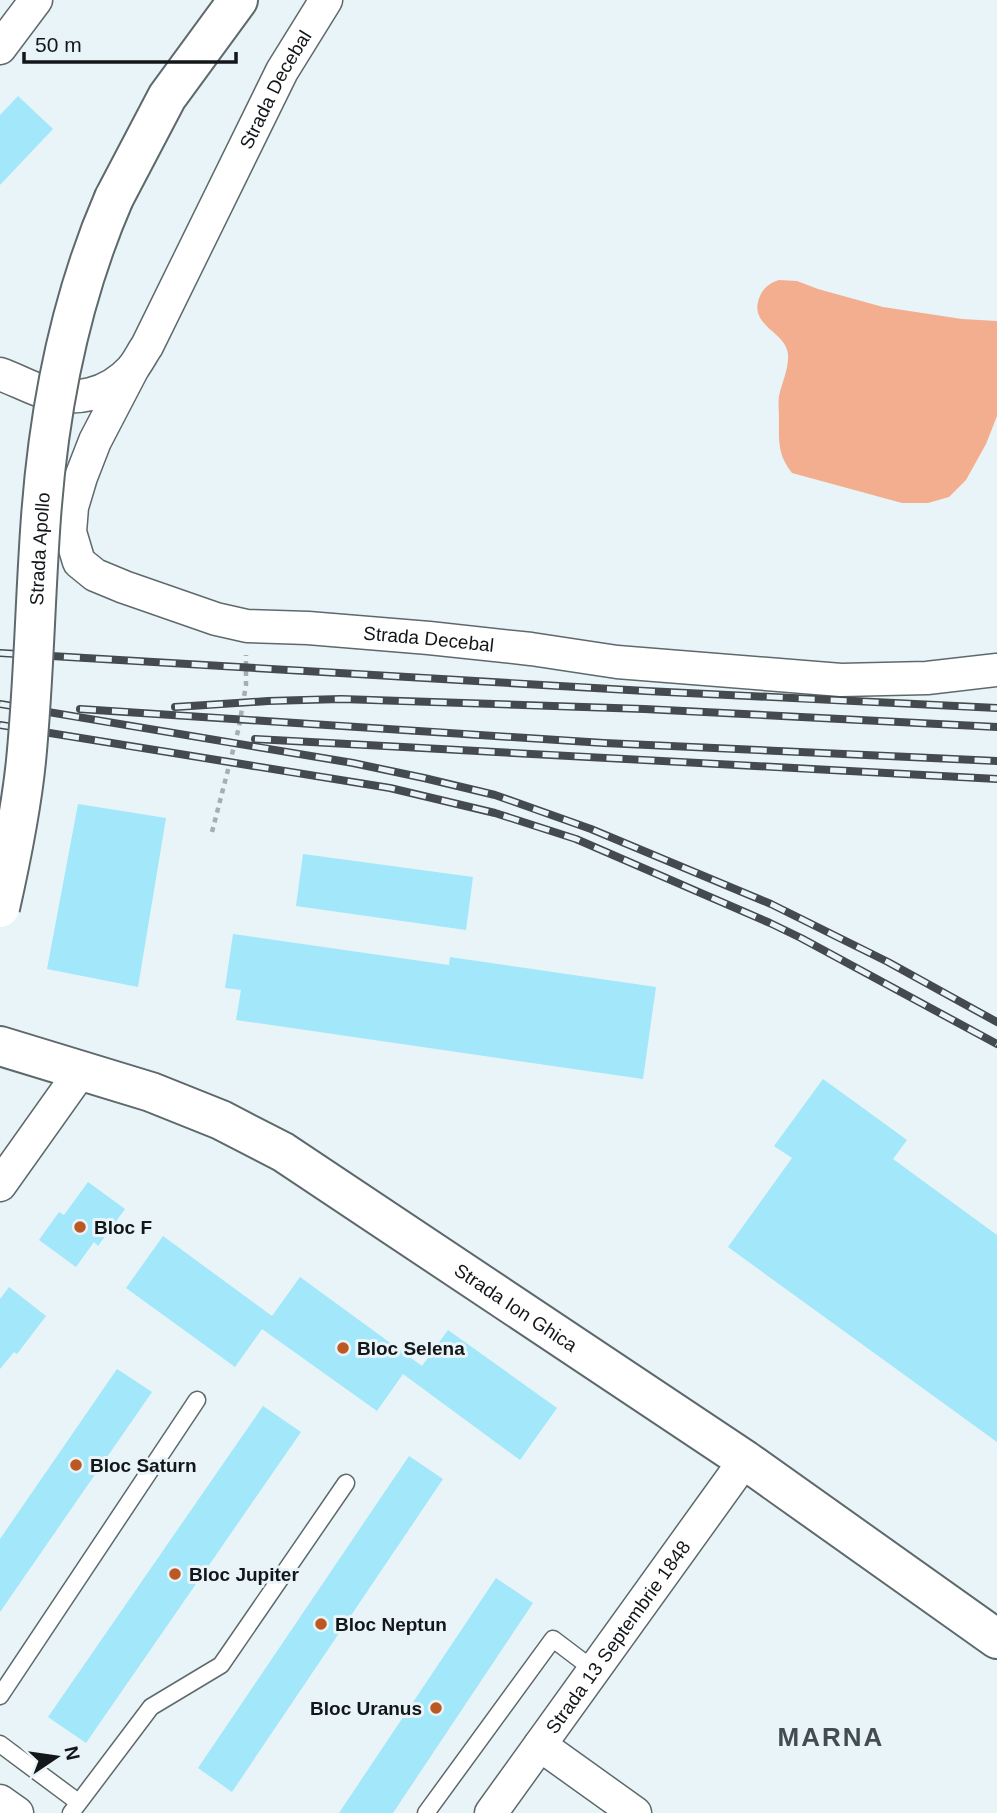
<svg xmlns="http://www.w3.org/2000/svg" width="997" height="1813" font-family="Helvetica,sans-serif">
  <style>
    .water { fill: #f3ae8f }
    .building { fill: #a2e7fa }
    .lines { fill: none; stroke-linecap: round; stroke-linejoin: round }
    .service-casing { stroke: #5e696c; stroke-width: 19 }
    .minor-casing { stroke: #5e696c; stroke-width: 35 }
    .tertiary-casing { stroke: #5e696c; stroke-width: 42 }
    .primary-casing { stroke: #5e696c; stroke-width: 42 }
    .path { stroke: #a5afb2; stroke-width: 4.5; stroke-dasharray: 5 5; stroke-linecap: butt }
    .service { stroke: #fff; stroke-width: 16 }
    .minor { stroke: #fff; stroke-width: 32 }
    .tertiary { stroke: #fff; stroke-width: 38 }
    .primary { stroke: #fff; stroke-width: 38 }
    .rail-casing { stroke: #444a4d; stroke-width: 8 }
    .rail { stroke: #e8f4f8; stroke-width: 5; stroke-dasharray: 16; stroke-linecap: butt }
    .primary-bridge-casing { stroke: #5e696c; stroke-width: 42; stroke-linecap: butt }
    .primary-bridge { stroke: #fff; stroke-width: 38 }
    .poi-dot { fill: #bc5822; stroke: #e8f4f8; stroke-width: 2.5 }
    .labels { text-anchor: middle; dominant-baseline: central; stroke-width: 6; stroke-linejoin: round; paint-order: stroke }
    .street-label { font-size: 19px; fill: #131719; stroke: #e8f4f8 }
    .poi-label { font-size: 19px; font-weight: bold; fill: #131719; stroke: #e8f4f8; text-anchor: start }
    .district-label { font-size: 26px; font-weight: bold; letter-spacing: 2px; fill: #434d50; stroke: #e8f4f8 }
  </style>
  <rect width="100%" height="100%" fill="#e8f4f8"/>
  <!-- water -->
  <path class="water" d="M779,280L797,281L818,289L883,307L962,319L997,321V416L986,444L966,480L949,497L928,503H902L792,473C777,454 779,440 779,418C779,411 778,403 779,396C782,382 789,369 788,354C786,331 747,326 760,296C764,287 770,283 779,280Z"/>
  <!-- building -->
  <path class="building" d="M18,96L53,129L0,185V115Z
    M78,804L166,818L138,987L47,969Z
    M303,854L473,877L466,930L296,906Z
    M233,934L449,965L450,957L656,987L643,1079L236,1020L241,990L225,988Z
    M823,1079L907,1140L893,1159L997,1235V1442L728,1247L792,1158L774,1146Z
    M88,1182L125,1209L98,1246L94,1242L76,1267L39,1240L59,1212L64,1215Z
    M163,1236L272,1316L300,1277L422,1366L448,1330L557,1408L520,1460L403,1374L377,1411L262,1329L235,1367L126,1288Z
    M9,1287L46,1316L17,1354L14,1352L0,1369V1299Z
    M117,1369L152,1392L0,1612V1539Z
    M263,1406L301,1432L86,1743L48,1717Z
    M409,1456L443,1479L232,1792L198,1768Z
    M496,1578L533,1603L393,1813H339Z"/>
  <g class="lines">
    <defs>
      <path id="service" d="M0,1696L197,1400
        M0,1744L78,1802
        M71,1813L151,1707L221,1665L346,1483
        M426,1813L553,1639L594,1670"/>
      <g id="minor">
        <path d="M0,48L36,0"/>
        <path id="s1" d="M133,368L95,441L81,477L72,507L70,532L79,562L95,575L124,587L216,619L247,626L308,628L429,638L531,649L617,662L841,680L927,678L997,670"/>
        <path id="s2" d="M0,374C14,379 27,386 41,391C74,403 108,395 132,369C138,362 142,353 147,346L282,71L326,0"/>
        <path d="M0,1185L81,1071"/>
        <path d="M540,1745L635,1813"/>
        <path d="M0,1801L17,1813"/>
        <path id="s3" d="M491,1813L745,1460"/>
      </g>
      <g id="tertiary">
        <path id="s4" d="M0,1046L151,1092L221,1120L283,1152L745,1460L997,1639"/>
      </g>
      <path id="primary" d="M114,198L167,97L238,0"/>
    </defs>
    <!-- service casing -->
    <use href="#service" class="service-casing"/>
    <!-- minor casing -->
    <use href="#minor" class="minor-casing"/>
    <!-- tertiary casing -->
    <use href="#tertiary" class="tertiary-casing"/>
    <!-- primary casing -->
    <use href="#primary" class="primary-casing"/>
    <!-- path -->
    <path class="path" d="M212,832L239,727L246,685V655"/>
    <!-- service -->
    <use href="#service" class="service"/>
    <!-- minor -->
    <use href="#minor" class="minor"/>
    <!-- tertiary -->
    <use href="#tertiary" class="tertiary"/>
    <!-- primary -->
    <use href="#primary" class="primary"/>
    <defs>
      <path id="rail" d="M0,653L646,691L997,708
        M0,704L353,763L424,778L495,795L591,829L771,904L888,962L997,1022
        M175,707L268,701L341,699L644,709L997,727
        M80,709L604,743L997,761
        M0,725L390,788L495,813L576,839L770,923L801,938L997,1044
        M255,739L997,779"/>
    </defs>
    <!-- rail casing -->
    <use href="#rail" class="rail-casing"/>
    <!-- rail -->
    <use href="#rail" class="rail"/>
    <defs>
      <g id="primary-bridge">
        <path id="s5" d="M0,908C11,859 21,811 26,761C34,680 35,599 41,517C49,408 70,299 114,198"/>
      </g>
    </defs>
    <!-- primary-bridge casing -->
    <use href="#primary-bridge" class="primary-bridge-casing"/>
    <!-- primary-bridge -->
    <use href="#primary-bridge" class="primary-bridge"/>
  </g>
  <!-- markers -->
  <g class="poi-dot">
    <circle cx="80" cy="1227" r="7"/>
    <circle cx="343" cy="1348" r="7"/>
    <circle cx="76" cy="1465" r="7"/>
    <circle cx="175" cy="1574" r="7"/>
    <circle cx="321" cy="1624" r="7"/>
    <circle cx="436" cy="1708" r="7"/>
  </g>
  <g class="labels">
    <!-- street labels -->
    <g class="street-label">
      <text stroke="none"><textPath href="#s2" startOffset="458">Strada Decebal</textPath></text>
      <text stroke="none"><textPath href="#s5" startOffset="362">Strada Apollo</textPath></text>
      <text stroke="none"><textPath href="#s1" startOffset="572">Strada Decebal</textPath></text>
      <text stroke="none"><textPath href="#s4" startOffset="583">Strada Ion Ghica</textPath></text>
      <text stroke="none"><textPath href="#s3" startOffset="217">Strada 13 Septembrie 1848</textPath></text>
    </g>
    <!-- poi labels -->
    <g class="poi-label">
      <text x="94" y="1227">Bloc F</text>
      <text x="357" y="1348">Bloc Selena</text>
      <text x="90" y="1465">Bloc Saturn</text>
      <text x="189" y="1574">Bloc Jupiter</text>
      <text x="335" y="1624">Bloc Neptun</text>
      <text x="422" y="1708" text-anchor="end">Bloc Uranus</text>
    </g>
    <!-- district labels -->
    <g class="district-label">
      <text x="831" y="1737">MARNA</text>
    </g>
  </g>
  <!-- north arrow -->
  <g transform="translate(56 1757) rotate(77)" stroke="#e8f4f8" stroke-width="5" paint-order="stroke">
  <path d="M0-5L12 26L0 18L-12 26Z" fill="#131719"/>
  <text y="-10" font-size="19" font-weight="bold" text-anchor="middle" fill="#131719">N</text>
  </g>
  <!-- scale -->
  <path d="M24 52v10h212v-10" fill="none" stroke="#131719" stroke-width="3.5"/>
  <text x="35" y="52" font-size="21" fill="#131719" stroke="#e8f4f8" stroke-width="5" paint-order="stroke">50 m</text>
</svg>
